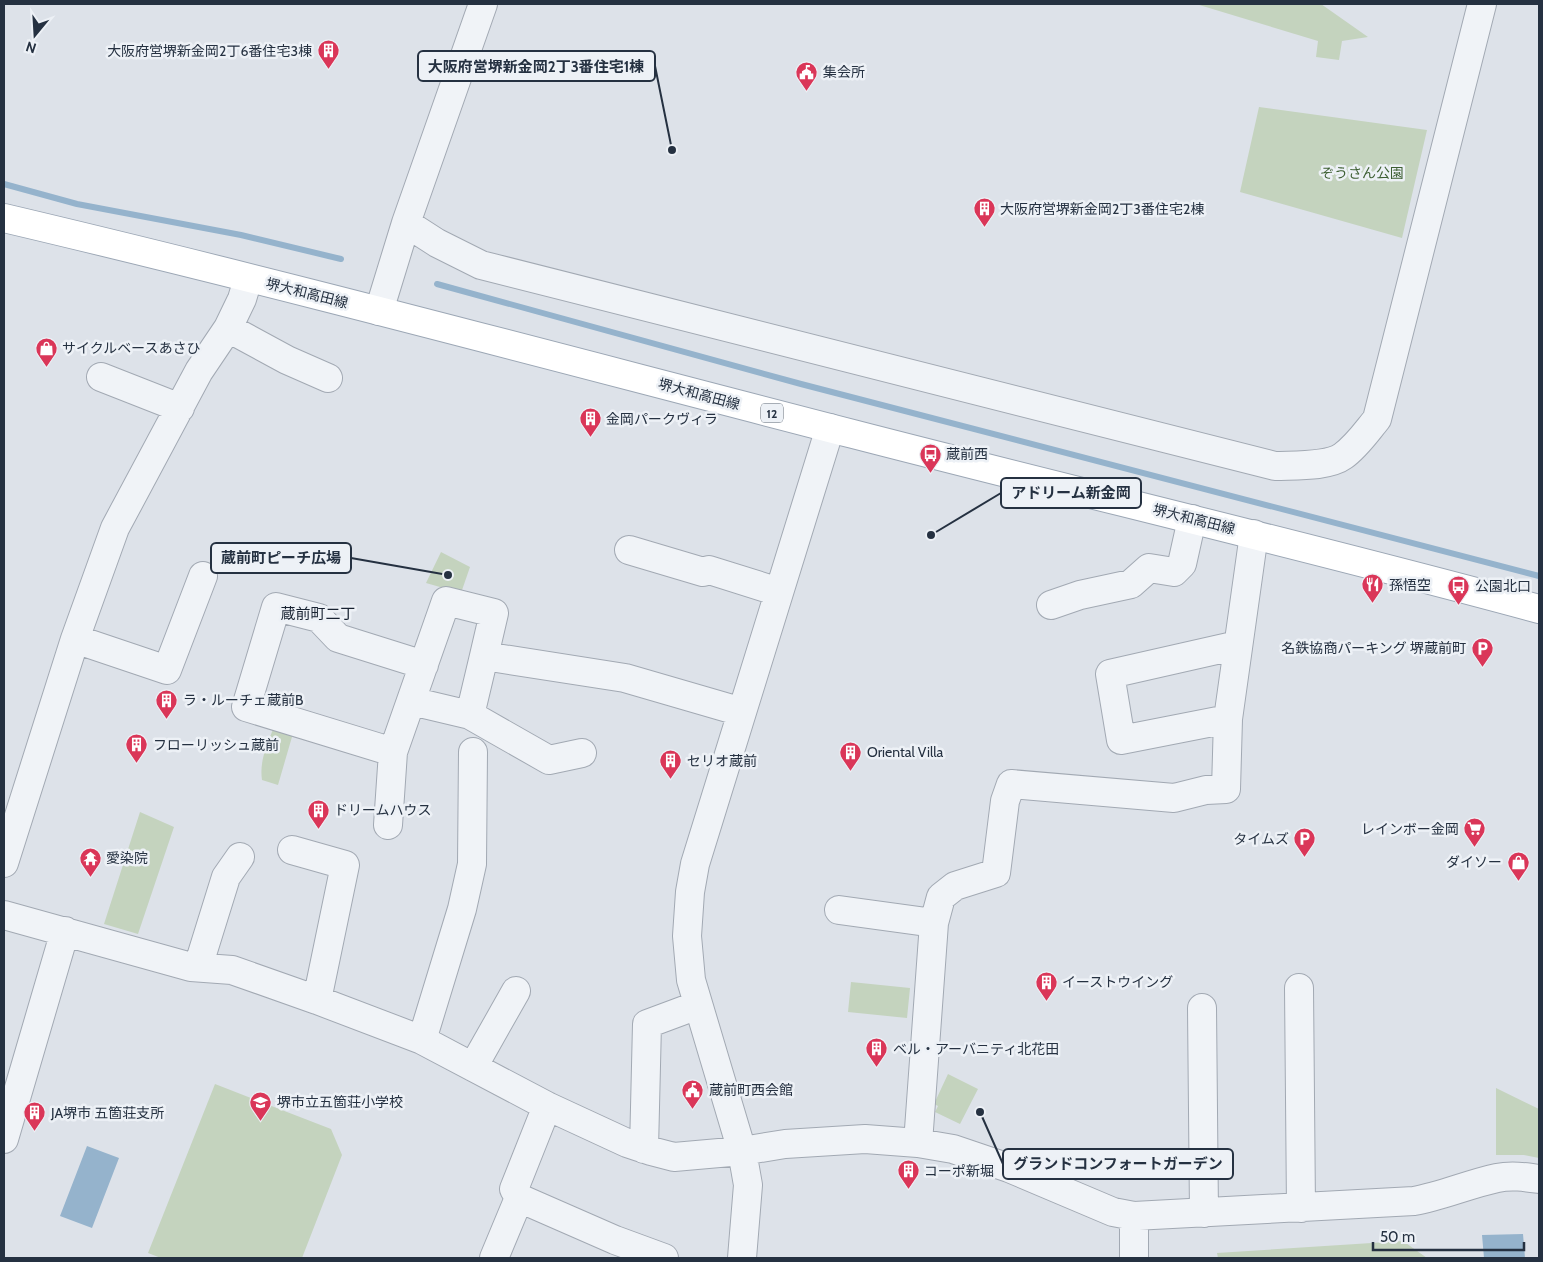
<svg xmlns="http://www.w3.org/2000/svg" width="1543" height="1262" font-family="Cabin,'Noto Sans JP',sans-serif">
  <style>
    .green { fill: #c4d3be }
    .water { fill: #95b3cc }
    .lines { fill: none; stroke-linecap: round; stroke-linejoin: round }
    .stream { stroke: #95b3cc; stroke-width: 6 }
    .minor-casing { stroke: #a2a9b3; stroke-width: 30 }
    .major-casing { stroke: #9ca7b5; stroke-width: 30 }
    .minor { stroke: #f0f3f7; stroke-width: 28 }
    .major { stroke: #fff; stroke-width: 28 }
    .labels { text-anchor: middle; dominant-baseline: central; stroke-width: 5; stroke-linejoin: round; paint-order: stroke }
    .shield { fill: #edf1f6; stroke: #616b77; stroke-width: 1 }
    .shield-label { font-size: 12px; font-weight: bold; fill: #253141 }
    .poi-label { font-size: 14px; fill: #253141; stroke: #edf1f6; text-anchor: start }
    .park-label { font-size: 14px; fill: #3c5e31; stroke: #edf1f6 }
    .street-label { font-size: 14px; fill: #253141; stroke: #edf1f6 }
    .neighbourhood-label { font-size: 15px; fill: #182231; stroke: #edf1f6 }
    .leader { fill: none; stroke: #253141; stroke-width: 2 }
    .callout-dot { fill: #253141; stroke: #edf1f6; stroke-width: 2 }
    .callout { fill: #edf1f6; stroke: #253141; stroke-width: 2 }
    .callout-label { font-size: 15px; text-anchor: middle; font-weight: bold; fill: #253141 }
  </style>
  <rect width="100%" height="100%" fill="#dde2e9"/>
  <!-- green -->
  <path class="green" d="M1196,4H1321L1368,37L1342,41L1339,60L1316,57L1318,41Z
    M1259,107L1427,130L1402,238L1240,192Z
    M441,552L470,567L461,593L426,583Z
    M275,724L294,730L278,785L262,780C259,760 268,743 275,724Z
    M140,812L174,827L138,934L104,924Z
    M851,982L910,988L907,1018L848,1012Z
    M948,1074L978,1089L960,1124L935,1112L938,1106L934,1104Z
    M215,1084L331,1129L342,1155L302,1258H161L148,1253Z
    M1496,1088L1539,1109V1158L1524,1155H1496Z
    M1403,1241L1427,1258H1218L1217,1253Z"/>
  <!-- water -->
  <path class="water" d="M87,1146L119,1158L92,1228L60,1216Z
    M1523,1234L1525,1258H1484L1482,1235Z"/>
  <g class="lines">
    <!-- stream -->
    <path class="stream" d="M4,184L77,204L241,235L341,259
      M437,284L801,384L1539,576"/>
    <defs>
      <path id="minor" d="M483,4L406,223L437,243L481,265L1275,466C1294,465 1328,467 1343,456C1357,446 1367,431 1377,419L1482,4
        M379,311L406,223
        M228,328L287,360L328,378
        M101,377L180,408
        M629,550L703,572L709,570L779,592
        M1051,605L1080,595L1131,584L1149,568L1174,572L1182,564L1192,519
        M75,639L167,670L203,576
        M411,701L470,715L549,760L582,753
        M470,715L484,656L625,678L742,712
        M1228,719L1121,740L1110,674L1238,645
        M393,752L246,707L276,607L319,618L338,638L424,665
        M388,825L393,752L446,601L494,613L484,656
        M292,850L345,865L317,1000
        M4,863L75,639L115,528L199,371L228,328L242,299L248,279
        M839,910L934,923
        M4,915L191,967L232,970L317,1000L422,1040L547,1106L627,1143L651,1151L674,1157L742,1151L785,1144L865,1139L918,1143L953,1149L1009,1168L1113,1212L1134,1216L1414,1201C1442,1196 1469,1184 1497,1178C1511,1175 1525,1177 1539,1179
        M198,967L226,877L240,857
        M1299,988L1301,1208
        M1202,1008L1204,1213
        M422,1040L462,909L472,864L473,752
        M473,1067L516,991
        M4,1139L65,931
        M918,1143L934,923L941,897L955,886L996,873L1005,801L1011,784L1174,798L1206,790L1226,789L1228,719L1254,534
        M644,1149L647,1024L698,1005
        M519,1198L615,1240L664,1258
        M494,1258L519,1198L514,1189L547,1106
        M742,1258L748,1185L742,1151L691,980L687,936L690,892L695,864L830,428
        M1134,1258V1216"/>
      <path id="major" d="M4,218C288,285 570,361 853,434C1081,493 1311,547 1539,609"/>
    </defs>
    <!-- minor casing -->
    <use href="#minor" class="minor-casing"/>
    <!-- major casing -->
    <use href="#major" class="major-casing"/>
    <!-- minor -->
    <use href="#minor" class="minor"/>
    <!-- major -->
    <use href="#major" class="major"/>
  </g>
  <!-- icons -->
  <defs>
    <symbol id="building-pin" viewBox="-11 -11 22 30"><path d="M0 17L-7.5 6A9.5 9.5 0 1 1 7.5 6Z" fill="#da3658" stroke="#edf1f6"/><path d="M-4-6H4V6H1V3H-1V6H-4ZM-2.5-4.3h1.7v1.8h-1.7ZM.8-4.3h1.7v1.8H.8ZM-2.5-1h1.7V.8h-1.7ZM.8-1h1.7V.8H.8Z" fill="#fff"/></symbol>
    <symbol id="civic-pin" viewBox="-11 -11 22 30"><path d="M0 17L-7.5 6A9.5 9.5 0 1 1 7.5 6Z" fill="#da3658" stroke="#edf1f6"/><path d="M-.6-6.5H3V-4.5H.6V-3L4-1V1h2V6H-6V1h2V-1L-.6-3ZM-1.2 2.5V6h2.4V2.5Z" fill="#fff"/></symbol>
    <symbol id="shop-pin" viewBox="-11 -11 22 30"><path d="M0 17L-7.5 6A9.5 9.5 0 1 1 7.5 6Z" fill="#da3658" stroke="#edf1f6"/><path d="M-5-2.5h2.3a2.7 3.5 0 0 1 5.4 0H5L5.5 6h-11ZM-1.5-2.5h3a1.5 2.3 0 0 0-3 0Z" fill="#fff"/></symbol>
    <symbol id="bus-pin" viewBox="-11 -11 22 30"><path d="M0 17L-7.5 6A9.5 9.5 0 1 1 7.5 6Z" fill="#da3658" stroke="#edf1f6"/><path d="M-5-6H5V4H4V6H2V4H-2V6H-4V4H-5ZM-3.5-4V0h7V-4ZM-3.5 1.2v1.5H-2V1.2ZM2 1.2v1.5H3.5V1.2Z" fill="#fff"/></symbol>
    <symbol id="restaurant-pin" viewBox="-11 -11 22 30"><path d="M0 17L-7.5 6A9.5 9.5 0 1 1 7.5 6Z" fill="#da3658" stroke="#edf1f6"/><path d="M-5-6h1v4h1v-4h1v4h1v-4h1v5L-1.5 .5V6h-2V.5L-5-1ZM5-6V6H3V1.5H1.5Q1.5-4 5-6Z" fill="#fff"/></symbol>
    <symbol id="parking-pin" viewBox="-11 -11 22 30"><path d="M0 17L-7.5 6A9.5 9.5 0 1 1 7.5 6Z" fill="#da3658" stroke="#edf1f6"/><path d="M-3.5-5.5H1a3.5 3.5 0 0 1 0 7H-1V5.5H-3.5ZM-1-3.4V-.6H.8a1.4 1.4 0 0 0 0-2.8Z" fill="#fff"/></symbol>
    <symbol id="supermarket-pin" viewBox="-11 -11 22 30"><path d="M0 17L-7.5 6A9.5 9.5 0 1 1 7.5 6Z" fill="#da3658" stroke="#edf1f6"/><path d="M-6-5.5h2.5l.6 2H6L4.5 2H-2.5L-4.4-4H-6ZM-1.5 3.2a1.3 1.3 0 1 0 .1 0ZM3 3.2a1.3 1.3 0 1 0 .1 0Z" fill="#fff"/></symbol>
    <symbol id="temple-pin" viewBox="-11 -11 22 30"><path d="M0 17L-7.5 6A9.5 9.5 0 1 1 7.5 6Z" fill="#da3658" stroke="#edf1f6"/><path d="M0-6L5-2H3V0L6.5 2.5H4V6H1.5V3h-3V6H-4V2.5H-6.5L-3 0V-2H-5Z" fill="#fff"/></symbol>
    <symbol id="school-pin" viewBox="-11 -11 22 30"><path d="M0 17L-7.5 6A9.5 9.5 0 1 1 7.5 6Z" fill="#da3658" stroke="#edf1f6"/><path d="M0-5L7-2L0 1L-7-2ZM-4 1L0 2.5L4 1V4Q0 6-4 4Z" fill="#fff"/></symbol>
  </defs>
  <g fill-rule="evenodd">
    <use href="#building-pin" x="316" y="38" width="25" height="34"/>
    <use href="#civic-pin" x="794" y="60" width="25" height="34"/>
    <use href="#building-pin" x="972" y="196" width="25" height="34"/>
    <use href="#shop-pin" x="34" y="336" width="25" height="34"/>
    <use href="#building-pin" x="578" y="406" width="25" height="34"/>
    <use href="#bus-pin" x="918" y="442" width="25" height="34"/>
    <use href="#restaurant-pin" x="1360" y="572" width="25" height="34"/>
    <use href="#bus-pin" x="1446" y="574" width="25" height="34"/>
    <use href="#parking-pin" x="1470" y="636" width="25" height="34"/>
    <use href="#building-pin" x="154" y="688" width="25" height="34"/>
    <use href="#building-pin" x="124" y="732" width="25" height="34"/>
    <use href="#building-pin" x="838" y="740" width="25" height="34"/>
    <use href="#building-pin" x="658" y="748" width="25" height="34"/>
    <use href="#building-pin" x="306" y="798" width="25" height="34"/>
    <use href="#supermarket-pin" x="1462" y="816" width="25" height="34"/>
    <use href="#parking-pin" x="1292" y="826" width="25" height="34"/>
    <use href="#temple-pin" x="78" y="846" width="25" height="34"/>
    <use href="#shop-pin" x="1506" y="850" width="25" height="34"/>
    <use href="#building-pin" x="1034" y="970" width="25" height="34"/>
    <use href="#building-pin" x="864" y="1036" width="25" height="34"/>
    <use href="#civic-pin" x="680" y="1078" width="25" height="34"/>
    <use href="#school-pin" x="248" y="1090" width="25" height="34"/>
    <use href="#building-pin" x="22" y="1100" width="25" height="34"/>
    <use href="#building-pin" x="896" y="1158" width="25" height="34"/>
  </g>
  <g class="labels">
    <!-- shield labels -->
    <rect class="shield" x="761" y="403.5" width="22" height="19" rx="4"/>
    <g class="shield-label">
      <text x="772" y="413">12</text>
    </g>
    <!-- poi labels -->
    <g class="poi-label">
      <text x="312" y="51" text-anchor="end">大阪府営堺新金岡2丁6番住宅3棟</text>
      <text x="823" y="72">集会所</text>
      <text x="1000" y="209">大阪府営堺新金岡2丁3番住宅2棟</text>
      <text x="62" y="348">サイクルベースあさひ</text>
      <text x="606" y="419">金岡パークヴィラ</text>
      <text x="946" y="454">蔵前西</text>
      <text x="1389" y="585">孫悟空</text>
      <text x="1475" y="586">公園北口</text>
      <text x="1466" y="648" text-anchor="end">名鉄協商パーキング 堺蔵前町</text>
      <text x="183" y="700">ラ・ルーチェ蔵前B</text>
      <text x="153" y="745">フローリッシュ蔵前</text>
      <text x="867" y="752">Oriental Villa</text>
      <text x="687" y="761">セリオ蔵前</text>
      <text x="334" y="810">ドリームハウス</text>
      <text x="1459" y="829" text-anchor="end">レインボー金岡</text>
      <text x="1289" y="839" text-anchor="end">タイムズ</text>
      <text x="106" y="858">愛染院</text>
      <text x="1502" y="862" text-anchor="end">ダイソー</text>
      <text x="1062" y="982">イーストウイング</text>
      <text x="893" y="1049">ベル・アーバニティ北花田</text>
      <text x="709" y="1090">蔵前町西会館</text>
      <text x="277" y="1102">堺市立五箇荘小学校</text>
      <text x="51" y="1113">JA堺市 五箇荘支所</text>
      <text x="924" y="1171">コーポ新堀</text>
    </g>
    <!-- park labels -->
    <g class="park-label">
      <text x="1362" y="173">ぞうさん公園</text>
    </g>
    <!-- street labels -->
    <g class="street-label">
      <text transform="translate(307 293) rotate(14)">堺大和高田線</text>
      <text transform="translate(699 394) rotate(15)">堺大和高田線</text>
      <text transform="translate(1194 519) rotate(14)">堺大和高田線</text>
    </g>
    <!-- neighbourhood labels -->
    <g class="neighbourhood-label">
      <text x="318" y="614">蔵前町二丁</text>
    </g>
  </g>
  <!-- callouts -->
  <path class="leader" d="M672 150L655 66M931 535L1001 493M448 575L351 558M980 1112L1003 1164"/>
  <g class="callout-dot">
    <circle cx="672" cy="150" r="5"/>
    <circle cx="931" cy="535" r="5"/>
    <circle cx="448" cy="575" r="5"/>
    <circle cx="980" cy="1112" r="5"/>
  </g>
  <g class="callout">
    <rect x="418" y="51" width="237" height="30" rx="5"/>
    <rect x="1001" y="478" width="140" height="30" rx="5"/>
    <rect x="211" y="543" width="140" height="30" rx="5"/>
    <rect x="1003" y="1149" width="230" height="30" rx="5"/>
  </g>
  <g class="callout-label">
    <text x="536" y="72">大阪府営堺新金岡2丁3番住宅1棟</text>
    <text x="1071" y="498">アドリーム新金岡</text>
    <text x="281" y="563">蔵前町ピーチ広場</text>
    <text x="1118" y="1169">グランドコンフォートガーデン</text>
  </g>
  <!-- border -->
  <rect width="1543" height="1262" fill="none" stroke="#253141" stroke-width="10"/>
  <!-- north arrow -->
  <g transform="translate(35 35) rotate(198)" stroke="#edf1f6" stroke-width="4" paint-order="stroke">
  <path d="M0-4L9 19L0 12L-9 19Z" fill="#253141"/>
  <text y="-8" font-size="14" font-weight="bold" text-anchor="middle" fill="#253141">N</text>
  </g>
  <!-- scale -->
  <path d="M1373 1242v8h151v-8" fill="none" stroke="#253141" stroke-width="2.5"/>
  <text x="1380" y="1242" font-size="15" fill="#253141" stroke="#edf1f6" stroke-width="4" paint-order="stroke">50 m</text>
</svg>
